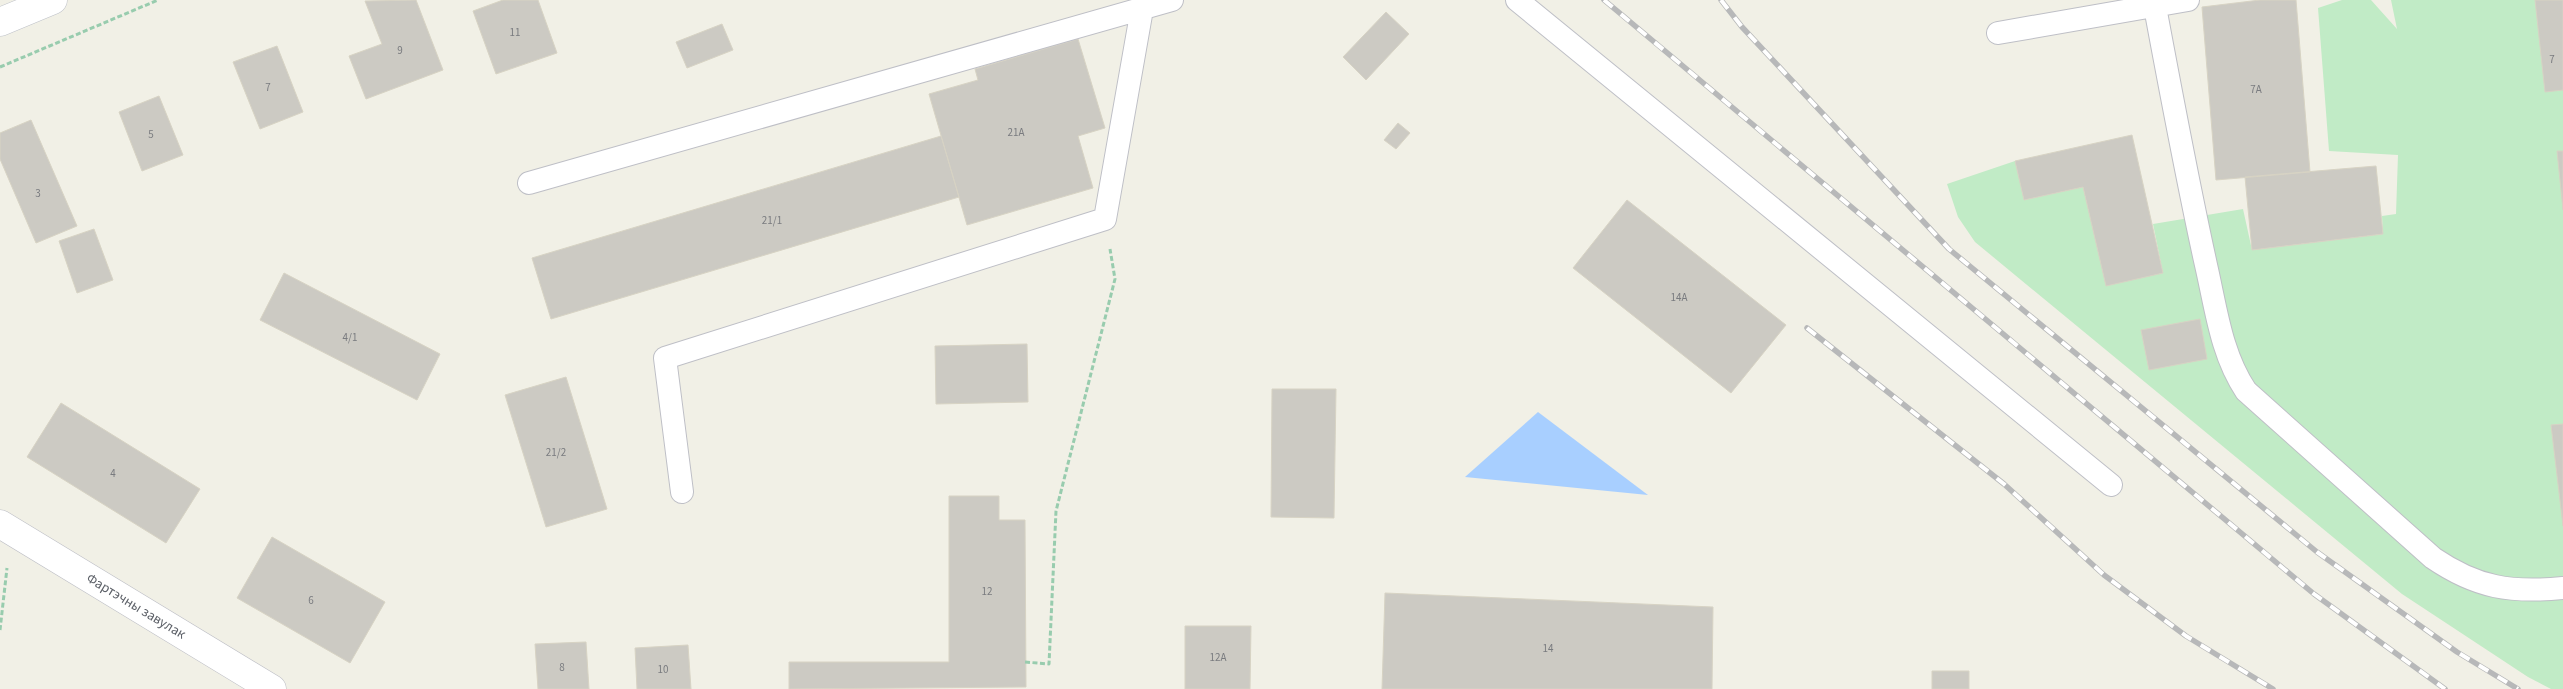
<svg xmlns="http://www.w3.org/2000/svg" width="2563" height="689" font-family="'Source Sans 3',sans-serif">
  <style>
    .green { fill: #c1ebc6 }
    .water { fill: #a8cfff }
    .building { fill: #cccac3; stroke: #d7d3c4 }
    .lines { fill: none; stroke-linecap: round; stroke-linejoin: round }
    .service-casing { stroke: #bebfc6; stroke-width: 24 }
    .minor-casing { stroke: #bebfc6; stroke-width: 29 }
    .secondary-casing { stroke: #bec1c8; stroke-width: 29 }
    .path { stroke: #98ccae; stroke-width: 3; stroke-dasharray: 5 2.5; stroke-linecap: butt }
    .service { stroke: #fff; stroke-width: 22 }
    .minor { stroke: #fff; stroke-width: 28 }
    .secondary { stroke: #fff; stroke-width: 28 }
    .rail-casing { stroke: #b7b8b9; stroke-width: 5.5 }
    .rail { stroke: #fff; stroke-width: 4; stroke-dasharray: 11; stroke-linecap: butt }
    .labels { text-anchor: middle; dominant-baseline: central; stroke-width: 5; stroke-linejoin: round; paint-order: stroke }
    .number-label { font-size: 11px; fill: #797b7f }
    .street-label { font-size: 14px; fill: #5d6168; stroke: #fff }
  </style>
  <rect width="100%" height="100%" fill="#f1f0e6"/>
  <!-- green -->
  <path class="green" d="M2342,0H2371L2397,29L2391,0H2563V689H2551L2528,677L2402,594L1975,242L1958,217L1947,184L2015,161L2024,200L2083,187L2106,285L2163,273L2153,224L2243,209L2252,250L2383,234L2382,216L2396,214L2398,155L2329,151L2318,8Z"/>
  <!-- water -->
  <path class="water" d="M1538,412L1648,495L1465,477Z"/>
  <!-- building -->
  <path class="building" d="M416,0L443,70L366,99L349,56L382,44L365,1Z
    M503,0H538L557,53L496,74L473,11Z
    M2260,0H2296L2310,172L2216,180L2202,7Z
    M2535,0H2563V90L2545,92Z
    M1386,12L1409,34L1366,80L1343,57Z
    M722,24L733,50L687,68L676,42Z
    M1078,39L1105,128L1078,136L1093,188L967,225L929,94L978,80L975,69Z
    M277,46L303,112L260,129L233,62Z
    M159,96L183,155L142,171L119,112Z
    M31,120L77,226L36,243L0,159V133Z
    M1398,123L1410,133L1396,149L1384,140Z
    M2132,135L2163,273L2106,286L2083,187L2024,200L2015,161Z
    M941,136L959,197L551,319L532,258Z
    M2557,151H2563V210Z
    M2376,166L2383,234L2252,250L2245,177Z
    M1627,200L1786,325L1731,393L1573,268Z
    M94,229L113,280L77,293L59,241Z
    M284,273L440,354L417,400L260,320Z
    M2200,319L2207,359L2149,370L2141,330Z
    M1027,344L1028,402L936,404L935,346Z
    M566,377L607,509L546,527L505,395Z
    M1272,389H1336L1334,518L1271,517Z
    M61,403L200,489L166,543L27,457Z
    M2563,424V526L2551,425Z
    M949,496H999V520H1025L1026,687L789,689V662H949Z
    M272,537L385,602L350,663L237,598Z
    M1385,593L1713,607L1712,689H1382Z
    M1185,626H1251L1250,689H1185Z
    M586,642L589,689H538L535,644Z
    M688,645L691,689H637L635,648Z
    M1932,671H1969V689H1932Z"/>
  <g class="lines">
    <defs>
      <path id="service" d="M1517,0L2111,485
        M2155,7C2171,93 2187,179 2206,265C2216,308 2221,354 2246,391L2433,558C2477,588 2511,593 2563,588
        M1998,33L2188,0
        M529,183L1172,0
        M682,492L665,358L1105,219L1142,9"/>
      <g id="minor">
        <path id="s1" d="M0,524L272,689"/>
      </g>
      <path id="secondary" d="M0,22L53,0"/>
    </defs>
    <!-- service casing -->
    <use href="#service" class="service-casing"/>
    <!-- minor casing -->
    <use href="#minor" class="minor-casing"/>
    <!-- secondary casing -->
    <use href="#secondary" class="secondary-casing"/>
    <!-- path -->
    <path class="path" d="M0,67L158,0
      M0,630L7,568
      M1025,662L1049,664L1056,511L1115,279L1110,249"/>
    <!-- service -->
    <use href="#service" class="service"/>
    <!-- minor -->
    <use href="#minor" class="minor"/>
    <!-- secondary -->
    <use href="#secondary" class="secondary"/>
    <defs>
      <path id="rail" d="M1604,0L2314,594L2445,689
        M1721,0L1742,27L1949,249L2317,552L2457,652L2518,689
        M1807,328L2004,484L2104,575L2186,636L2273,689"/>
    </defs>
    <!-- rail casing -->
    <use href="#rail" class="rail-casing"/>
    <!-- rail -->
    <use href="#rail" class="rail"/>
  </g>
  <g class="labels">
    <!-- number labels -->
    <g class="number-label">
      <text x="515" y="32">11</text>
      <text x="400" y="50">9</text>
      <text x="2552" y="59">7</text>
      <text x="268" y="87">7</text>
      <text x="2256" y="89">7А</text>
      <text x="1016" y="132">21А</text>
      <text x="151" y="134">5</text>
      <text x="38" y="193">3</text>
      <text x="772" y="220">21/1</text>
      <text x="1679" y="297">14А</text>
      <text x="350" y="337">4/1</text>
      <text x="556" y="452">21/2</text>
      <text x="113" y="473">4</text>
      <text x="987" y="591">12</text>
      <text x="311" y="600">6</text>
      <text x="1548" y="648">14</text>
      <text x="1218" y="657">12А</text>
      <text x="562" y="667">8</text>
      <text x="663" y="669">10</text>
    </g>
    <!-- street labels -->
    <g class="street-label">
      <text stroke="none"><textPath href="#s1" startOffset="159">Фартэчны завулак</textPath></text>
    </g>
  </g>
</svg>
